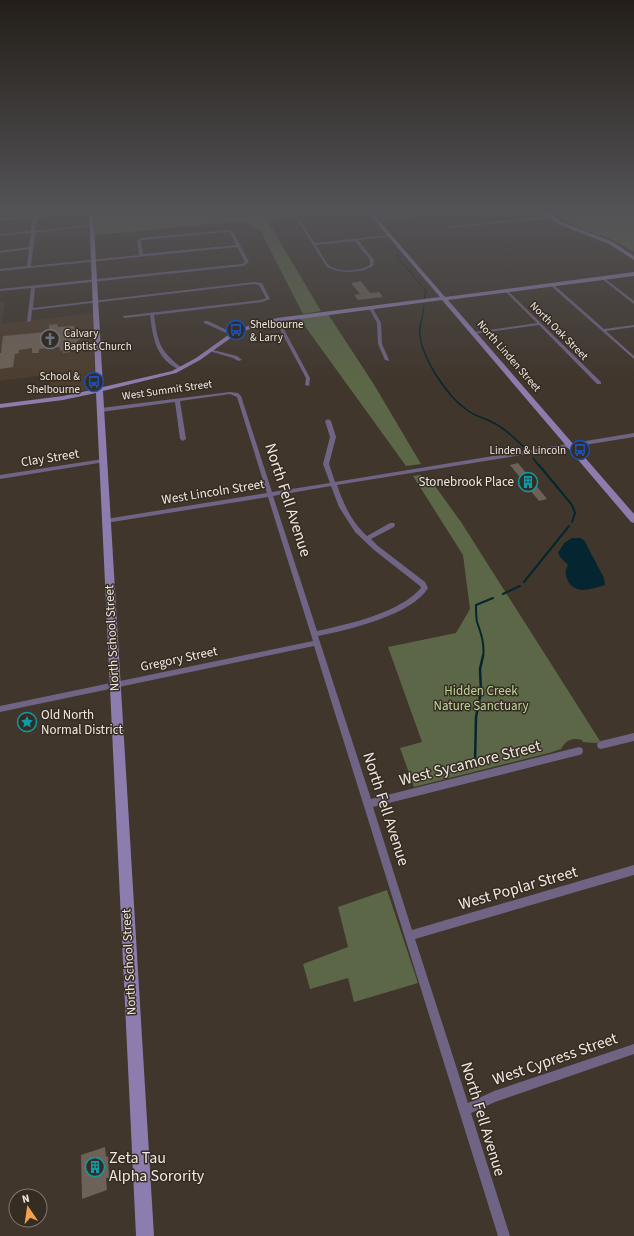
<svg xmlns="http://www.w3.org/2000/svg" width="634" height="1236" font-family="'Source Sans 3',sans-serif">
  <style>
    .built { fill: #4c3e30 }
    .green { fill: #5c6747 }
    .water { fill: #052630 }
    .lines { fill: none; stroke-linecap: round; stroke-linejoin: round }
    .stream-far3 { stroke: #052630; stroke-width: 1 }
    .stream-far2 { stroke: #052630; stroke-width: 1.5 }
    .stream-far1 { stroke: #052630; stroke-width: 2 }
    .stream { stroke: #052630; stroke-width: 2.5 }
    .building { fill: #6d6257 }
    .street { fill: #6f6484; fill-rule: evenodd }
    .secondary { fill: #8d7cae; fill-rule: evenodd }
    .labels { text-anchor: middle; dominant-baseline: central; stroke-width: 3; stroke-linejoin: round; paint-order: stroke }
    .far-poi-label { font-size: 11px; fill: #f0e9e3; stroke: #352c22; text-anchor: start }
    .far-street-label { font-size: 11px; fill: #f0e9e3; stroke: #352c22 }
    .street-label { font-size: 13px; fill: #f0e9e3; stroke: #352c22 }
    .poi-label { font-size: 13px; fill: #f0e9e3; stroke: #352c22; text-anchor: end }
    .park-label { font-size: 13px; fill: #c0d69b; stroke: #352c22 }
    .near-street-label { font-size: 16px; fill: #f0e9e3; stroke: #352c22 }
    .near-poi-label { font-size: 16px; fill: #f0e9e3; stroke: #352c22; text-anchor: start }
  </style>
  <rect width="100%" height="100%" fill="#40362c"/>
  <!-- built -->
  <path class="built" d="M5,301L2,324L93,313L95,387L92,389L50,397L51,374L0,381V302Z"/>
  <!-- green -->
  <path class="green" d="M94,208H328L330,211L266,218L321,311L303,314L260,230L243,221L95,235Z
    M547,208H625L634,212V252L615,241L577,227Z
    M328,314L373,383L421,464L406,466L299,318Z
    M420,475L430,479L461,522L600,741L596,743L583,742L582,740C572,737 566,740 561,749L549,753L414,787L400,748L422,742L388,647L456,633L470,609L463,555L413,476Z
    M387,890L418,983L354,1002L348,978L310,989L303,964L348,947L338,907Z"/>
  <!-- water -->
  <path class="water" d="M572,538H580L584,540L604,578L605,585C591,589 574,596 567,579C565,573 565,571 568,565L560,557L558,553L564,543Z"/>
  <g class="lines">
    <!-- stream-far3 -->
    <path class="stream-far3" d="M398,255L397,257L407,268L406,269L412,273L411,274L422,286
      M424,288L426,292L424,299
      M422,320L424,305"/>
    <!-- stream-far2 -->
    <path class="stream-far2" d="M422,319C420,325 419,331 420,337C424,361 447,396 467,410C476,417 485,418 494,423C506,429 515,439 525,448
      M533,458L539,466"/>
    <!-- stream-far1 -->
    <path class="stream-far1" d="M539,465L572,505L575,513L572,522
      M524,582L569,526
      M503,594L520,586
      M483,657C485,645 481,633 477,622C476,617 476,610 476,605L493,598"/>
    <!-- stream -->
    <path class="stream" d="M475,763L476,717L481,692L480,669L483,656"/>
  </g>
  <!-- building -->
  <path class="building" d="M361,281L370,293L379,292L383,297L358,300L354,295L360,294L351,283Z
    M57,324L58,327L74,326L76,335L82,338L76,342H78L73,345V349L70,350V352L63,353V350L60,351V347L39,349V353H32V348L19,350V353L15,354L13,367L0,369V353H1L3,336L46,332L47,330H49V325Z
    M518,463L547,499L539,501L510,465Z
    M105,1147L106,1157L108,1156L109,1178H106L107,1190L82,1199L81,1155Z"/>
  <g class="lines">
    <!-- street -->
    <path class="street" d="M46,208H50L36,222L35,231L92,225L94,226L35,233L31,266L139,255L137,241L140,238L227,230L233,232L249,262L243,266L35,288L33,308L254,282L262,283L270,299L262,302L154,315C158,343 159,350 182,368V370H180C156,359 153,339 150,315L125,318L123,317V316L261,300L266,298L259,285L254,284L32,310L31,321L27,322L31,288L0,291V289L242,264L245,262L237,247L0,271V269L27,266L29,249L0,253V251L29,247L31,233L0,236V234L31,231L32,222L36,218L0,220V218L38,216ZM227,232L230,233L236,245L143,254L141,241L142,240Z
      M484,208H493L376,220L374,219Z
      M292,212H294L315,243L390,235L392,236L358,240L374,260L373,266L364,270L350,272L338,271L327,267ZM355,241L370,260V265C360,271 341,273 330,266C324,261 320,251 316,245Z
      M551,216L550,218L449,228L447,227Z
      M603,277L634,301V304L602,279V277Z
      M551,284H553L604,329L634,325V327L606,331L634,356V359L551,286Z
      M506,289L601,382V384H597L539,325L473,334V332H475L537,323L504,290Z
      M370,307H372L381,323L382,344L389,360V361L385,360L378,344L377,323L369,308Z
      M275,319L279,320L310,378L309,386L305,385L306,378L275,320Z
      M204,321H208L235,334L231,335L204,323Z
      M209,349L237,356L242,360L238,361L233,358L209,351Z
      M230,392L238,393L241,396L272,492L330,483L323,464L330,437L325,421L328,419L331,421L336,437L329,464L335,482L634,433V437L337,485C344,505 351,521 367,536L390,523H394L395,525L394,527L371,539L378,546L425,582L428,588C412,615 348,630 318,636L371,799L579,747L582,748L583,751L582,754L579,755L373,807L412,930L634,865V875L415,939L468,1103L494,1091L634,1044V1054L495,1102L471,1113L510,1236H498L314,646L0,712V706L313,641L268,497L106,523L103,521L106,519L267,493L237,397L230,394L180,401L186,439L183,441L180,439L175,402L101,412L98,410L101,408ZM331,486L339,507L355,532L374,550L420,586L421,588C399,613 349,624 317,631L273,496Z
      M103,459L106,461L105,462L0,479V475Z
      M634,733V741L601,749L598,748L597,745L598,742L601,741Z"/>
    <!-- secondary -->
    <path class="secondary" d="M89,208H93L103,387L172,371L196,358L231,333L248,326L277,318L440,297L364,208H368L445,297L634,272V276L448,300L634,514V523L631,522L442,300L277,322L252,328L235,335L200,360L176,373L103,391L154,1236H136L96,393L63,400L0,408V404L63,396L96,389Z
      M536,208H541L562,222L613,242L634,256V260L609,244L558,224Z"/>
  </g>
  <!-- sky -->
  <linearGradient id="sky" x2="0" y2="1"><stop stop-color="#231e18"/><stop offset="0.55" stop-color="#535256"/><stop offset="1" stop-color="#535256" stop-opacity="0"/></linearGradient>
  <rect width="634" height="381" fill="url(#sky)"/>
  <!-- icons -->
  <defs>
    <symbol id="bus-ring" viewBox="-11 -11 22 22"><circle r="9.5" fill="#352c22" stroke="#1a4fb4" stroke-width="1.5"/><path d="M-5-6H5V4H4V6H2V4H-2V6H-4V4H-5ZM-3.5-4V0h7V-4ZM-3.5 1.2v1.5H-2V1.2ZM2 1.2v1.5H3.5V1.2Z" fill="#1a4fb4"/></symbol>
    <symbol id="church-ring" viewBox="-11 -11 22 22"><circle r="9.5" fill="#352c22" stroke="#6b7280" stroke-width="1.5"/><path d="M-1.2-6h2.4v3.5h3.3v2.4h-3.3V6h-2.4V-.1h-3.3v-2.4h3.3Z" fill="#6b7280"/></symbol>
    <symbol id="building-ring" viewBox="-11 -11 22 22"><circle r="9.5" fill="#352c22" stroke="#0f9aa8" stroke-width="1.5"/><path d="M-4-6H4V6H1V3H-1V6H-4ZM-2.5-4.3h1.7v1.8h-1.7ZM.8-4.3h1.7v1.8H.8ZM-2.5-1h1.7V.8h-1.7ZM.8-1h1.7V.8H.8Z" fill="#0f9aa8"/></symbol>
    <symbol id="sight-ring" viewBox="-11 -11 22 22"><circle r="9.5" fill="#352c22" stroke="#0f9aa8" stroke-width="1.5"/><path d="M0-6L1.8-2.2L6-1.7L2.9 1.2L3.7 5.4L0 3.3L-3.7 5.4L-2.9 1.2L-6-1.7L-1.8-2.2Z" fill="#0f9aa8"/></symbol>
  </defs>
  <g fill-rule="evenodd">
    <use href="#bus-ring" x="225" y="319" width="22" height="22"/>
    <use href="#church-ring" x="39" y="328" width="22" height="22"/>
    <use href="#bus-ring" x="83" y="371" width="22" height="22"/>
    <use href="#bus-ring" x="569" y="439" width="22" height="22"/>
    <use href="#building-ring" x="517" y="471" width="22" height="22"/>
    <use href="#sight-ring" x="16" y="711" width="22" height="22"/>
    <use href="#building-ring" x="84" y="1156" width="22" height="22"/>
  </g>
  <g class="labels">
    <!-- far-poi labels -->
    <g class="far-poi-label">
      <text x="250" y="324">Shelbourne<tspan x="250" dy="13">&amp; Larry</tspan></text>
      <text x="64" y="333">Calvary<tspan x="64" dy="13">Baptist Church</tspan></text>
      <text x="80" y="376" text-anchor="end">School &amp;<tspan x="80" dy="13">Shelbourne</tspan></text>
      <text x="566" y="450" text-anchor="end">Linden &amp; Lincoln</text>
    </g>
    <!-- far-street labels -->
    <g class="far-street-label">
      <text transform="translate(559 331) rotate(45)">North Oak Street</text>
      <text transform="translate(509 356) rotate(49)">North Linden Street</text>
      <text transform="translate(167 390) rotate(-8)">West Summit Street</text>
    </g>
    <!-- street labels -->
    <g class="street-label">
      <text transform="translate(50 458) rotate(-9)">Clay Street</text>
      <text transform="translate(213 492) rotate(-9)">West Lincoln Street</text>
      <text transform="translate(112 638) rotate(-93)">North School Street</text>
      <text transform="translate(179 659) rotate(-12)">Gregory Street</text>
      <text transform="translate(129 962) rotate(-93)">North School Street</text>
    </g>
    <!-- poi labels -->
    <g class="poi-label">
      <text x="514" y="482">Stonebrook Place</text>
      <text x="41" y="715" text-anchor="start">Old North<tspan x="41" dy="15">Normal District</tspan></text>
    </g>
    <!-- park labels -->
    <g class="park-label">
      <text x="481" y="691">Hidden Creek<tspan x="481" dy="15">Nature Sanctuary</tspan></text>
    </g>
    <!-- near-street labels -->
    <g class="near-street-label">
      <text transform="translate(288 500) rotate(72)">North Fell Avenue</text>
      <text transform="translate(470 763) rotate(-14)">West Sycamore Street</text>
      <text transform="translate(386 809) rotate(72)">North Fell Avenue</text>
      <text transform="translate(518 888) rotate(-16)">West Poplar Street</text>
      <text transform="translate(555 1059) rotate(-19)">West Cypress Street</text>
      <text transform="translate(483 1119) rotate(73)">North Fell Avenue</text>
    </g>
    <!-- near-poi labels -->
    <g class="near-poi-label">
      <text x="109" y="1158">Ζeta Tau<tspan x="109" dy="18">Alpha Sorority</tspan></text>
    </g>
  </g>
  <!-- north arrow -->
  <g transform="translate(28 1208) rotate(347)"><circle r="19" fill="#352c22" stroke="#80786f"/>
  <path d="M0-3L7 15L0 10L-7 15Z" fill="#f8a14a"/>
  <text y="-6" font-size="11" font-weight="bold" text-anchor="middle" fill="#f0e9e3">N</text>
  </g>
</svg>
